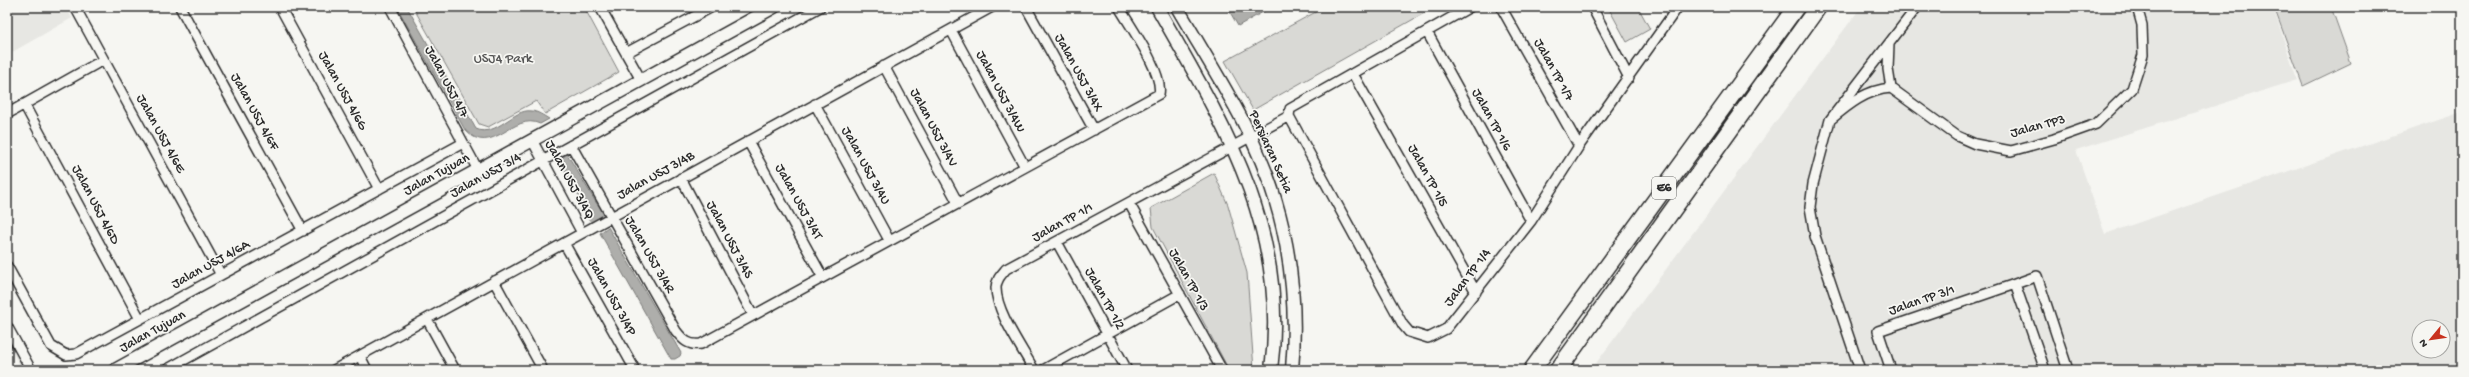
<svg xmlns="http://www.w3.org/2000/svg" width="2469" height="377" font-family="'Gochi Hand',sans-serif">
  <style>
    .built { fill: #e7e7e3; fill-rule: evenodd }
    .green { fill: #d9d9d5; stroke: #828280 }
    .water { fill: #aeaeab; stroke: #7a7a78 }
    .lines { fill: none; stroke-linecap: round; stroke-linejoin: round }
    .river { stroke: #aeaeab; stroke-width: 18 }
    .street-casing { stroke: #2b2b2b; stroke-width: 12 }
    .secondary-casing { stroke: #2b2b2b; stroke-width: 15 }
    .highway-casing { stroke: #2b2b2b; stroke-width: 19 }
    .street { stroke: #f6f6f2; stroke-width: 9 }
    .secondary { stroke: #f6f6f2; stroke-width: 12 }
    .highway { stroke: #f6f6f2; stroke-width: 16 }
    .labels { text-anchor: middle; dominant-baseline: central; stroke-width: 3.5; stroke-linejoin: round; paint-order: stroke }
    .shield { fill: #f6f6f2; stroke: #686867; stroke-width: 1 }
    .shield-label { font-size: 13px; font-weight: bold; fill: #2b2b2b }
    .park-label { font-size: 14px; fill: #565656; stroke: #f6f6f2 }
    .street-label { font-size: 14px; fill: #2b2b2b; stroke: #f6f6f2 }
  </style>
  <rect width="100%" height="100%" fill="#f6f6f2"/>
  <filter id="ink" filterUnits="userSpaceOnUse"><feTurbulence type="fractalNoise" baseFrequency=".025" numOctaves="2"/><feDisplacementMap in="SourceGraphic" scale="8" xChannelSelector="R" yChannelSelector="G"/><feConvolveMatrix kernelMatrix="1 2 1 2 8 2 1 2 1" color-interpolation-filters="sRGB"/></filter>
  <g filter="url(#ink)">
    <!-- built -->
    <path class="built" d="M7,7H66L72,18L7,55Z
      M1861,7H2273L2297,80L2076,150L2105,234L2462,112V370H1591ZM2419,327H2443V351H2419Z
      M7,315L37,370H22L7,342Z"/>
    <!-- green -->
    <path class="green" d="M413,7H584L619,72L545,114L536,101L488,127L479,124Z
      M1325,7H1435L1253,110L1225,61Z
      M1608,7H1638L1650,29L1627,42Z
      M2274,7H2331L2351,63L2303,86Z
      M1214,173L1228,205L1247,273L1254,370H1229L1153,227L1151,208Z"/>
    <!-- water -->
    <path class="water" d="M397,7H407L476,129C496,138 514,108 531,111C537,111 544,116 549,119L540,124C513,111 492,159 465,130Z
      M1227,7H1272L1238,26Z
      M567,154L600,209L592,215L589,214L559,160Z
      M608,227L681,353L680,356L675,359H671L600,233Z"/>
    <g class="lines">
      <!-- river -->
      <path class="river" d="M595,213L596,215"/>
      <defs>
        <path id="street" d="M75,7L221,275
          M180,7L303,231
          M280,7L379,189
          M390,7L478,170
          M600,7L641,80
          M1026,7L1094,130
          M1501,7L1579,146
          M1592,7L1629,78
          M951,30L1025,167
          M1427,32L1531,221
          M1889,44L1888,69L1891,88
          M626,53L712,7
          M884,66L958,203
          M1353,74L1476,292
          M24,104L140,319
          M815,104L889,240
          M7,114L103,60
          M1289,116L1403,325L1409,332L1428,338L1446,329L1531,221L1579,146L1678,7
          M1830,120C1849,104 1866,90 1891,88L1957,136L1975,144L2011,151L2054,139L2096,124L2132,89L2143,55L2142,25L2137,7
          M532,140L582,233
          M748,141L822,276
          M571,145L676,331C683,340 689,346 701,344L1159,94C1164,73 1130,26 1119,7
          M681,178L753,315
          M1129,203L1222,370
          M1057,242L1127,370
          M564,243L633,366
          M7,266L51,346L66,355L76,354L463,143
          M494,281L543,370
          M427,319L455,370
          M7,326L31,370
          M360,356L367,370
          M166,370L820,7
          M334,370L992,7
          M1034,370C1022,348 996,312 996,288C996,280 1001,275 1006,269L1289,116L1290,109L1470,7
          M1043,370L1180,294
          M1860,370L1815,236L1810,207L1813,184L1830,120L1917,7
          M1891,370L1878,331L2015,284
          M2045,370L2015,284L2037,276L2068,370"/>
        <path id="secondary" d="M1157,7C1223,123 1290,230 1271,370
          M1177,7C1212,68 1255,131 1275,199C1292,255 1297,312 1292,370
          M115,370L774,7"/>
        <path id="highway" d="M1532,370L1796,7
          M1558,370L1818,7"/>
      </defs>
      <!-- street casing -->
      <use href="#street" class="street-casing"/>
      <!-- secondary casing -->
      <use href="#secondary" class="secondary-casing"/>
      <!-- highway casing -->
      <use href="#highway" class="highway-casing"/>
      <!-- street -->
      <use href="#street" class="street"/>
      <!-- secondary -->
      <use href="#secondary" class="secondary"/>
      <!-- highway -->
      <use href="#highway" class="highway"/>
    </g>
  </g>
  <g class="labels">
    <!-- shield labels -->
    <rect class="shield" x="1652" y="177" width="24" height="22" rx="3"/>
    <g class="shield-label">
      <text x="1664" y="188">E6</text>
    </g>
    <!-- park labels -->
    <g class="park-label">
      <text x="503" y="59">USJ4 Park</text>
    </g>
    <!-- street labels -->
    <g class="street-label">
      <text transform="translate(1553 70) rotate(61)">Jalan TP 1/7</text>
      <text transform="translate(1078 73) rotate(61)">Jalan USJ 3/4X</text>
      <text transform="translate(446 82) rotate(62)">Jalan USJ 4/7</text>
      <text transform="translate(342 91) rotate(61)">Jalan USJ 4/6G</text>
      <text transform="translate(1000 92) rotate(62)">Jalan USJ 3/4W</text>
      <text transform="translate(254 112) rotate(61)">Jalan USJ 4/6F</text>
      <text transform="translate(1491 120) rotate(61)">Jalan TP 1/6</text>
      <text transform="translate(2038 127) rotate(-15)">Jalan TP3</text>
      <text transform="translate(933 128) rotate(62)">Jalan USJ 3/4V</text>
      <text transform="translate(160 134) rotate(61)">Jalan USJ 4/6E</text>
      <text transform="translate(1270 152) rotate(66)">Persiaran Setia</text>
      <text transform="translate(865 166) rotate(61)">Jalan USJ 3/4U</text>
      <text transform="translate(437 175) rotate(-29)">Jalan Tujuan</text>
      <text transform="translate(486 176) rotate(-29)">Jalan USJ 3/4</text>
      <text transform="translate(656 176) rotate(-29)">Jalan USJ 3/4B</text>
      <text transform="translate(1427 176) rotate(61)">Jalan TP 1/5</text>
      <text transform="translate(569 180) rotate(61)">Jalan USJ 3/4Q</text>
      <text transform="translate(798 202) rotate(61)">Jalan USJ 3/4T</text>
      <text transform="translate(95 205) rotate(62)">Jalan USJ 4/6D</text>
      <text transform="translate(1063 223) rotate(-29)">Jalan TP 1/1</text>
      <text transform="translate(729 240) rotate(62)">Jalan USJ 3/4S</text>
      <text transform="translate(649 255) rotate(60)">Jalan USJ 3/4R</text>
      <text transform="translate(211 265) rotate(-29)">Jalan USJ 4/6A</text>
      <text transform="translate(1468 278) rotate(-53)">Jalan TP 1/4</text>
      <text transform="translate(1188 280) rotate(61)">Jalan TP 1/3</text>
      <text transform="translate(611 297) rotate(61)">Jalan USJ 3/4P</text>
      <text transform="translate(1104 299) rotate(61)">Jalan TP 1/2</text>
      <text transform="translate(1922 301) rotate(-19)">Jalan TP 3/1</text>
      <text transform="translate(153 332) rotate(-29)">Jalan Tujuan</text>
    </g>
  </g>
  <!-- margin -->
  <rect width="2469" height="377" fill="none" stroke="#f6f6f2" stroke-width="24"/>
  <rect x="12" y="12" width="2445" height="353" fill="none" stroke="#2b2b2b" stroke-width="1.5" filter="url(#ink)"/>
  <!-- north arrow -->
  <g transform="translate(2431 339) rotate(241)"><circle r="19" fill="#f6f6f2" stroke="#a5a5a2"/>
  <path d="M0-3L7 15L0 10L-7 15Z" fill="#c8321e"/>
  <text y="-6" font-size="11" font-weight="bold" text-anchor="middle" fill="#2b2b2b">N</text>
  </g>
</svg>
